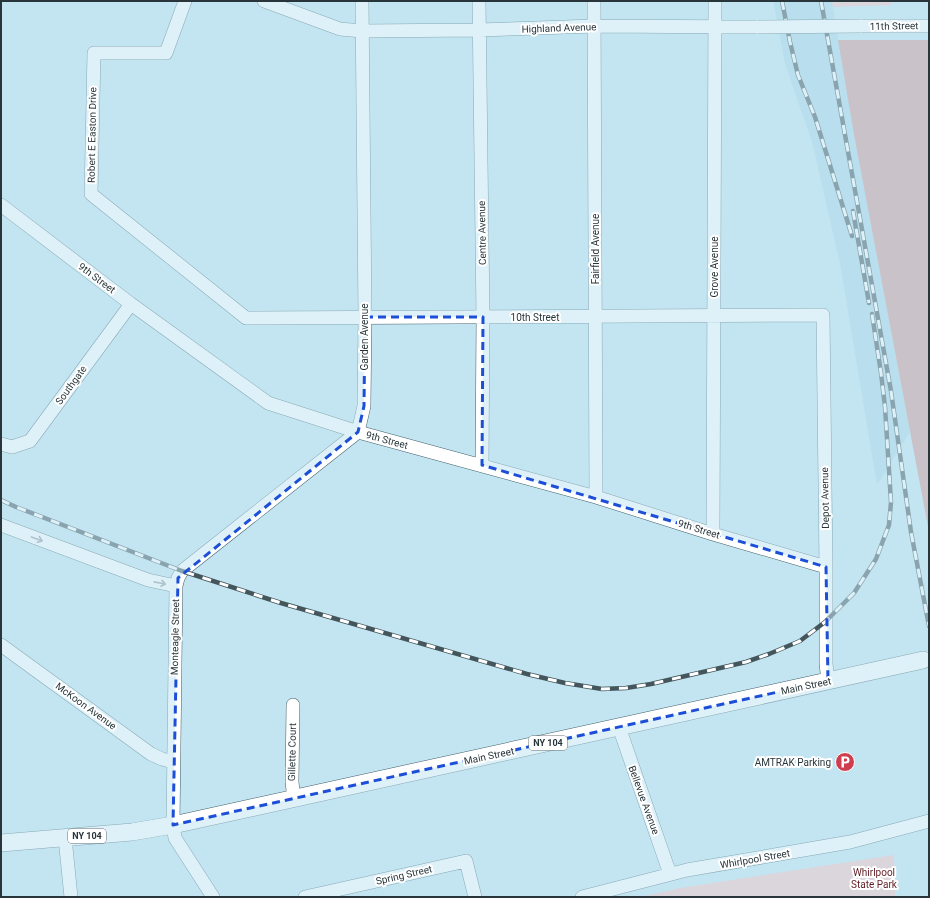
<svg xmlns="http://www.w3.org/2000/svg" width="930" height="898" font-family="Roboto,sans-serif">
  <style>
    .built { fill: #aed8e8 }
    .green { fill: #f8c0c0 }
    .forest { fill: #d19898 }
    .lines { fill: none; stroke-linecap: round; stroke-linejoin: round }
    .minor-casing { stroke: #405f6a; stroke-width: 14 }
    .major-casing { stroke: #405f6a; stroke-width: 18 }
    .minor { stroke: #fff; stroke-width: 13 }
    .major { stroke: #fff; stroke-width: 17 }
    .rail-casing { stroke: #44565c; stroke-width: 4.5 }
    .rail { stroke: #fff; stroke-width: 3; stroke-dasharray: 9; stroke-linecap: butt }
    .minor-bridge-casing { stroke: #405f6a; stroke-width: 14; stroke-linecap: butt }
    .minor-bridge { stroke: #fff; stroke-width: 13 }
    .oneway { stroke: #949a9d }
    .marked { fill: none; stroke: #1d4ed8; stroke-width: 3; stroke-dasharray: 8 5; stroke-linejoin: round }
    .labels { text-anchor: middle; dominant-baseline: central; stroke-width: 4; stroke-linejoin: round; paint-order: stroke }
    .shield { fill: #fff; stroke: #687276; stroke-width: 1 }
    .shield-label { font-size: 9px; font-weight: bold; fill: #28363b }
    .street-label { font-size: 10px; fill: #28363b; stroke: #fff }
    .poi-label { font-size: 10px; fill: #28363b; stroke: #fff; text-anchor: end }
    .park-label { font-size: 10px; fill: #611d24; stroke: #fff }
  </style>
  <rect width="100%" height="100%" fill="#c3e5f2"/>
  <!-- built -->
  <path class="built" d="M773,1H832L854,135L910,432L877,485L840,264L812,142L785,64Z"/>
  <!-- green -->
  <path class="green" d="M832,1H891V5L833,7Z
    M894,855L895,897H641L680,888Z"/>
  <!-- forest -->
  <path class="forest" d="M838,40H929V532L854,135Z"/>
  <g class="lines">
    <defs>
      <path id="minor" d="M185,1L166,53H94L91,194L246,318L823,315L826,567V664L828,681
        M264,1L340,29L362,31L479,30L594,26L758,27
        M479,1L483,317L482,465
        M594,1L596,497
        M860,26H929
        M1,205L131,304L268,403L358,432L596,497L713,534L826,567
        M1,444L12,447L30,441L131,304
        M1,525L148,580L176,586
        M713,534L715,1
        M1,645L151,754L162,759L173,762
        M293,705L292,782L294,799
        M619,727L670,874
        M65,838L71,897
        M213,897L175,838L173,825L176,586L178,578L182,571L358,432L364,406L365,317L362,1
        M305,897L466,861L475,897
        M582,897L687,870L850,842L929,821"/>
      <path id="major" d="M1,843L132,832L173,825L923,660"/>
    </defs>
    <!-- minor casing -->
    <use href="#minor" class="minor-casing"/>
    <!-- major casing -->
    <use href="#major" class="major-casing"/>
    <!-- minor -->
    <use href="#minor" class="minor"/>
    <!-- major -->
    <use href="#major" class="major"/>
    <defs>
      <path id="rail" d="M782,1L790,42L798,75L815,117L852,236
        M821,1L891,391L911,532L929,626
        M853,211L869,303
        M1,500L16,507L182,571L281,603L527,674L565,683L602,689L626,688L651,684L746,662L769,654L800,641L825,622L854,593L876,559L889,525L891,502L885,407L881,373L872,314"/>
    </defs>
    <!-- rail casing -->
    <use href="#rail" class="rail-casing"/>
    <!-- rail -->
    <use href="#rail" class="rail"/>
    <defs>
      <path id="minor-bridge" d="M758,27L860,26"/>
    </defs>
    <!-- minor-bridge casing -->
    <use href="#minor-bridge" class="minor-bridge-casing"/>
    <!-- minor-bridge -->
    <use href="#minor-bridge" class="minor-bridge"/>
  </g>
  <!-- one-way arrows -->
  <defs><path id="oneway-shaft" d="M-6 0H5M1.5-3L5.5 0L1.5 3" fill="none" stroke-width="1.6" stroke-linecap="round" stroke-linejoin="round"/></defs>
  <g class="oneway">
    <use href="#oneway-shaft" transform="translate(37 539) rotate(20)"/>
    <use href="#oneway-shaft" transform="translate(160 583) rotate(11)"/>
  </g>
  <!-- marked area -->
  <path d="M0 0H930V898H0ZM365,317H483L482,465L826,567L828,681L173,825L178,578L358,432L364,406Z" fill="#c3e5f2" fill-opacity=".55" fill-rule="evenodd"/>
  <path class="marked" d="M365,317H483L482,465L826,567L828,681L173,825L178,578L358,432L364,406Z"/>
  <!-- icons -->
  <defs>
    <symbol id="parking-disc" viewBox="-11 -11 22 22"><circle r="9.5" fill="#ce3e4f" stroke="#fff"/><path d="M-3.5-5.5H1a3.5 3.5 0 0 1 0 7H-1V5.5H-3.5ZM-1-3.4V-.6H.8a1.4 1.4 0 0 0 0-2.8Z" fill="#fff"/></symbol>
  </defs>
  <g fill-rule="evenodd">
    <use href="#parking-disc" x="834" y="751" width="22" height="22"/>
  </g>
  <g class="labels">
    <!-- shield labels -->
    <g class="shield">
      <rect x="529" y="736" width="38" height="14" rx="3"/>
      <rect x="68" y="829" width="38" height="14" rx="3"/>
    </g>
    <g class="shield-label">
      <text x="548" y="743">NY 104</text>
      <text x="87" y="836">NY 104</text>
    </g>
    <!-- street labels -->
    <g class="street-label">
      <text transform="translate(894 26) rotate(-1)">11th Street</text>
      <text transform="translate(559 28) rotate(-2)">Highland Avenue</text>
      <text transform="translate(92 135) rotate(-89)">Robert E Easton Drive</text>
      <text transform="translate(482 233) rotate(-91)">Centre Avenue</text>
      <text transform="translate(595 249) rotate(-90)">Fairfield Avenue</text>
      <text transform="translate(714 267) rotate(-90)">Grove Avenue</text>
      <text transform="translate(97 278) rotate(37)">9th Street</text>
      <text x="535" y="317">10th Street</text>
      <text transform="translate(364 337) rotate(-90)">Garden Avenue</text>
      <text transform="translate(71 385) rotate(-54)">Southgate</text>
      <text transform="translate(387 440) rotate(15)">9th Street</text>
      <text transform="translate(825 498) rotate(-91)">Depot Avenue</text>
      <text transform="translate(699 529) rotate(17)">9th Street</text>
      <text transform="translate(175 637) rotate(-89)">Monteagle Street</text>
      <text transform="translate(806 686) rotate(-12)">Main Street</text>
      <text transform="translate(86 706) rotate(36)">McKoon Avenue</text>
      <text transform="translate(292 752) rotate(-89)">Gillette Court</text>
      <text transform="translate(489 756) rotate(-12)">Main Street</text>
      <text transform="translate(644 800) rotate(70)">Bellevue Avenue</text>
      <text transform="translate(755 859) rotate(-10)">Whirlpool Street</text>
      <text transform="translate(404 875) rotate(-13)">Spring Street</text>
    </g>
    <!-- poi labels -->
    <g class="poi-label">
      <text x="831" y="762">AMTRAK Parking</text>
    </g>
    <!-- park labels -->
    <g class="park-label">
      <text x="874" y="872">Whirlpool<tspan x="874" dy="12">State Park</tspan></text>
    </g>
  </g>
  <!-- border -->
  <rect width="930" height="898" fill="none" stroke="#28363b" stroke-width="4"/>
</svg>
